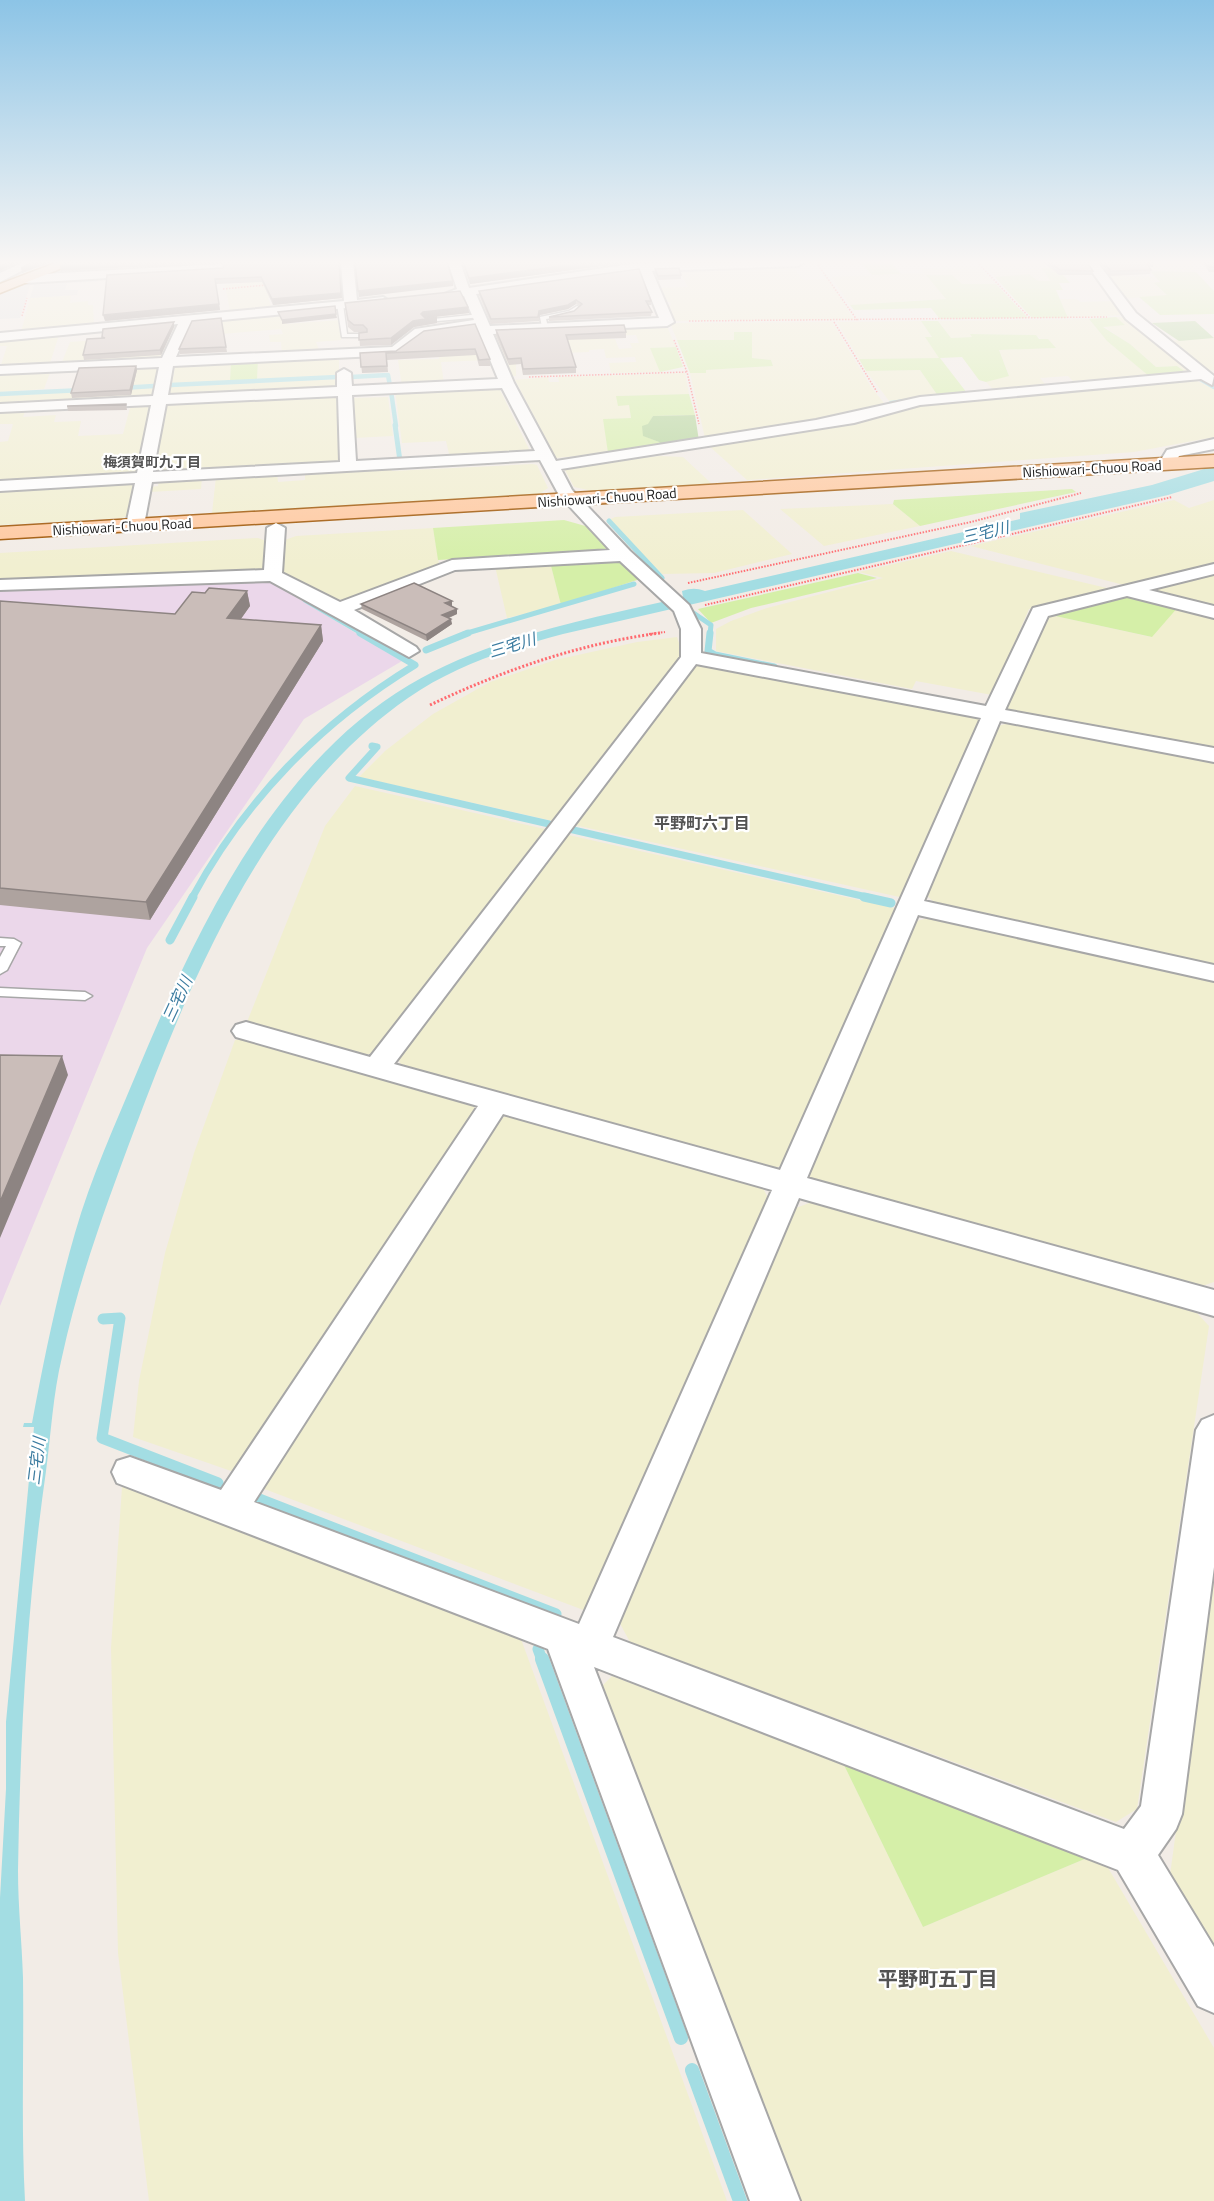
<svg xmlns="http://www.w3.org/2000/svg" width="1214" height="2201" font-family="'Titillium Web','Noto Sans JP',sans-serif">
  <style>
    .industrial { fill: #ebd7ea }
    .farmland { fill: #f1efd0 }
    .grass { fill: #d5efa8 }
    .forest { fill: #b2d497 }
    .parking { fill: #e0e0e0 }
    .water { fill: #a3dde3 }
    .lines { fill: none; stroke-linecap: round; stroke-linejoin: round }
    .stream-far5 { stroke: #a3dde3; stroke-width: 4.5 }
    .stream-far4 { stroke: #a3dde3; stroke-width: 5 }
    .stream-far3 { stroke: #a3dde3; stroke-width: 7 }
    .stream-far2 { stroke: #a3dde3; stroke-width: 9 }
    .stream-far1 { stroke: #a3dde3; stroke-width: 11 }
    .stream { stroke: #a3dde3; stroke-width: 14 }
    .lane-casing { stroke: #a7a7a7; stroke-width: 3 }
    .street-casing { stroke: #a7a7a7; stroke-width: 4 }
    .primary-casing { stroke: #9d5300; stroke-width: 3 }
    .path-far2 { stroke: #ff6a6f; stroke-width: 1.5; stroke-dasharray: 1.5 1.5; stroke-linecap: butt }
    .path-far1 { stroke: #ff6a6f; stroke-width: 2; stroke-dasharray: 1.5 1.5; stroke-linecap: butt }
    .path { stroke: #ff6a6f; stroke-width: 3; stroke-dasharray: 2 2; stroke-linecap: butt }
    .lane { fill: #fff; fill-rule: evenodd }
    .street { fill: #fff; fill-rule: evenodd }
    .primary { fill: #ffc89e; fill-rule: evenodd }
    .wall { fill: #aea39f }
    .shaded-wall { fill: #8d8482 }
    .building { fill: #cabdb9; stroke: #8d8482; stroke-width: 1.5 }
    .labels { text-anchor: middle; dominant-baseline: central; stroke-width: 4.5; stroke-linejoin: round; paint-order: stroke }
    .far-neighbourhood-label { font-size: 14px; font-weight: bold; fill: #535353; stroke: #fff }
    .far-street-label { font-size: 14px; fill: #202020; stroke: #fff }
    .water-label { font-size: 16px; font-style: italic; fill: #3c7ca0; stroke: #fff }
    .neighbourhood-label { font-size: 16px; font-weight: bold; fill: #535353; stroke: #fff }
    .near-neighbourhood-label { font-size: 20px; font-weight: bold; fill: #535353; stroke: #fff }
  </style>
  <rect width="100%" height="100%" fill="#f2ece6"/>
  <!-- industrial -->
  <path class="industrial" d="M266,579L402,661L304,719L147,948L0,1306V590Z"/>
  <!-- farmland -->
  <path class="farmland" d="M980,262H1052L1058,269H1041L1052,281H1038L1013,277H995Z
    M1144,262H1189L1196,272L1150,271Z
    M790,263L803,280L829,279L854,320L670,321L664,305H671L670,302H663L658,288L688,287L677,267Z
    M1096,263L1119,264L1125,276L1155,277L1168,295L1121,299Z
    M978,266L996,284H962L927,275L946,299L901,301L903,303L850,305L831,277L923,273L920,269Z
    M343,273L345,285L272,291L274,297L268,298L272,308L230,311L225,285L246,283V276Z
    M71,295L70,303L88,301V305H93L94,326L21,332L30,298Z
    M1060,299H1076L1080,302L1114,301L1123,315L1068,318Z
    M282,310L287,324L340,320L341,340L316,342L320,352L282,355L281,342H270L269,335L283,334L281,329L222,334L220,316Z
    M1116,317H1127L1193,371L1187,373L1177,366L1156,367L1130,344L1103,326L1124,325Z
    M1089,319L1107,341L1148,375L1073,381L1068,376L1040,378L1045,384L993,389L986,382L1009,375L999,350L1055,348L1035,335L971,334L973,337L951,338L938,321Z
    M921,321L932,337L926,338L940,358L859,359L837,322Z
    M665,322L676,347L651,348L660,372L611,373L609,363L636,362L635,357L606,358L604,349L589,350V352L516,355V376H513L509,375L493,333L615,339L619,349L632,348L630,343H639L636,335L595,336L592,326Z
    M832,322L871,387L884,403L857,413L705,438L690,373H706L705,370L773,366L771,360L752,358L734,332V340H677L670,323Z
    M179,323L171,332L163,357L154,361L69,365L62,362L70,342L123,338Z
    M53,334L59,335L50,363L0,368L7,346H0V339Z
    M1214,338V370L1204,371L1166,341Z
    M475,341L488,360L441,362L444,384L402,386L398,360L439,359L437,343Z
    M333,355L339,358V376L257,380L258,360Z
    M231,361L230,381L172,384L175,366Z
    M159,367L155,385L72,389L75,382L104,370Z
    M51,370L44,389L0,392V372Z
    M920,370L938,396L890,402L866,371Z
    M685,373L689,394L616,396L629,405L631,418L604,419L608,453L556,458L515,380L548,377L549,382H559L558,377Z
    M338,379V386L331,389L168,395L170,387Z
    M1193,379L1214,389V437L1134,452L747,480L709,446L868,418L922,404Z
    M155,388L153,395L145,398L0,405V395Z
    M499,388L530,451L450,458L446,441L402,443L395,391Z
    M338,396L342,461L335,464L161,474L154,471L166,405L174,402Z
    M388,397L393,436L353,438L350,398Z
    M144,403L151,406L139,472L128,475L0,482V442L8,441L13,424H0V410L26,409L23,417L56,415L54,422L81,421L78,436L123,434L131,404Z
    M659,456L683,457L712,484L593,491L574,487L564,468Z
    M533,464L537,465L548,488L538,495L212,513L216,477L277,473L278,482L305,480V472L390,467L392,471Z
    M202,477L201,489L150,492L151,487L158,486L159,480Z
    M128,481L135,484L130,515L121,518L0,525V488Z
    M1174,500L1189,508L1214,500V563L1124,585L971,546Z
    M893,504L920,526L824,546L780,509Z
    M743,510L792,554L714,573L662,574L609,520L615,517Z
    M433,528L439,564L346,600L334,599L283,574L285,540L296,536Z
    M258,538L266,541V567L255,572L0,582V553Z
    M951,551L1111,589L1029,609L992,695L916,681L912,689L716,651V629L731,621L767,608L883,578L859,572Z
    M550,562L561,605L507,618L495,566Z
    M1214,573V608L1152,593L1151,590Z
    M1179,606L1214,615V751L1012,714L1007,708L1046,614L1151,637Z
    M677,637L682,652L677,663L553,821L359,777L385,751L433,714L490,682L555,660L637,642Z
    M709,664L973,714L983,723L904,898L570,824L695,666Z
    M1009,723L1214,761V966L936,904L925,894L998,726Z
    M355,786L545,829L375,1052L366,1055L247,1022L325,826Z
    M564,834L899,909L781,1166L766,1170L403,1068L396,1055Z
    M929,918L1214,982V1282L1196,1288L811,1180L806,1169L912,922Z
    M244,1039L473,1102L477,1118L234,1472L133,1437L139,1381L165,1253L194,1153L235,1040Z
    M507,1115L761,1184L770,1202L586,1611L254,1485L498,1121Z
    M812,1202L1197,1313L1209,1326L1137,1809L1116,1822L630,1642L617,1618L793,1209Z
    M129,1485L521,1639L727,2201H149L118,1953L111,1648L122,1487Z
    M1214,1550V1966L1168,1890Z
    M612,1676L844,1765L923,1927L1087,1858L1107,1866L1214,2048V2201H798L599,1689Z"/>
  <!-- grass -->
  <path class="grass" d="M860,262H890L901,274L872,275Z
    M1041,268L1058,269L1070,283H1059L1063,290H1056L1068,318H1032L995,277L1029,274L1038,281H1051Z
    M1150,271L1196,272L1214,291V314L1160,315L1139,297L1167,295L1154,283L1160,282Z
    M926,275H952L962,284H996L1028,318L940,319L931,308L854,310L850,305L946,299Z
    M1116,317L1125,325L1103,327L1130,344L1156,367L1177,366L1187,373L1150,377L1107,341L1089,319Z
    M921,321H938L951,338L972,337L970,334L1036,335L1039,339H1048L1056,348L999,350L1009,376L986,382L979,380L962,357L940,358L967,393L938,396L920,370L866,371L859,359L939,358L925,337H932Z
    M734,332H752V358L771,360L773,366L706,370V373H690L677,340H734Z
    M676,347L683,367L660,372L650,348Z
    M258,360L257,380L230,381L231,361Z
    M689,394L695,415L653,416L644,436L659,442L663,447L608,453L603,419L631,418L629,405L618,406L616,396Z
    M1072,489L1076,492L920,526L893,504L894,500Z
    M564,520L589,527L610,548L599,554L492,560L491,557L438,560L433,528Z
    M622,561L640,579L561,605L550,562Z
    M858,573L877,578L751,608L711,623L698,609Z
    M1124,595L1179,606L1152,637L1046,614Z
    M844,1765L1087,1858L923,1927Z"/>
  <!-- forest -->
  <path class="forest" d="M1195,321L1214,338L1179,341L1152,323Z
    M695,415L699,441L663,447L659,442L643,436L642,426L648,424L653,416Z"/>
  <!-- parking -->
  <path class="parking" d="M97,276V282L67,283L65,290H78L77,295L30,298L35,281Z
    M20,284L30,285L20,318L0,319V292Z"/>
  <!-- water -->
  <path class="water" d="M1214,466V481L1168,495L563,634C508,649 456,665 408,698C267,796 193,973 135,1128C107,1203 79,1278 62,1357C53,1394 51,1434 46,1471C27,1603 20,1738 18,1871C18,1907 22,1943 23,1978C24,2053 21,2127 25,2201H0V1898L6,1789V1722L34,1427H23L24,1423H32C44,1359 57,1295 75,1233C91,1177 115,1125 137,1072C196,931 273,766 409,685C492,635 595,618 683,597L682,591C692,588 696,588 705,591L1020,519V513L1152,485Z"/>
  <g class="lines">
    <!-- stream-far5 -->
    <path class="stream-far5" d="M0,281L39,262
      M351,377L388,375L390,386
      M1202,380L1214,387
      M170,385L337,377
      M121,388L154,386
      M391,391L396,426
      M0,394L83,390
      M891,403L913,400"/>
    <!-- stream-far4 -->
    <path class="stream-far4" d="M395,425L400,461
      M609,521L662,578
      M305,600L363,634
      M692,612L711,625L710,634
      M464,634L634,584"/>
    <!-- stream-far3 -->
    <path class="stream-far3" d="M710,633L708,651L715,655L774,667
      M426,650L468,633
      M372,746L377,747L349,778L549,824
      M569,829L871,898
      M192,898C244,801 321,722 415,665L360,633"/>
    <!-- stream-far2 -->
    <path class="stream-far2" d="M864,897L891,903
      M170,940L193,897"/>
    <!-- stream-far1 -->
    <path class="stream-far1" d="M103,1319L120,1318L102,1438L218,1483
      M259,1499L556,1614
      M538,1649L542,1660"/>
    <!-- stream -->
    <path class="stream" d="M542,1659L681,2038
      M692,2070L740,2201"/>
    <defs>
      <path id="lane" d="M340,302L343,304L347,334H364L366,337H342L337,304Z
        M577,306L580,308L573,314L546,319L548,327L545,329L542,327L540,317L569,311Z
        M480,314L482,317L427,322L424,320Z
        M0,938L14,939L21,943L7,970L0,974V957L6,946H0Z
        M0,988L85,992L92,996L85,1000L0,996Z"/>
      <path id="street" d="M24,262H39L0,282V273Z
        M341,262H353L357,300L383,297L389,301L387,304L191,323L176,357L392,347L415,329L474,320L464,296L450,298L444,294L457,289L448,262H460L469,288L631,264L804,262L798,266L652,271L674,322L667,326L493,334L514,383L556,461L816,420L920,397L1192,372L1126,319L1085,262H1097L1136,313L1214,376L1212,385L1201,379L920,405L854,423L561,469L572,490L630,551L689,605L701,629V653L986,706L1033,608L1214,564V574L1149,590L1214,606V618L1127,596L1048,616L1005,710L1214,748V762L1000,721L924,901L1214,965V981L918,915L807,1178L1214,1290V1316L799,1198L613,1637L1124,1829L1141,1806L1196,1430L1202,1420L1214,1415V1567L1182,1814L1176,1829L1158,1855L1214,1947V2013L1198,2006L1118,1870L594,1667L800,2201H750L548,1649L117,1483L112,1472L117,1461L130,1457L221,1490L478,1106L236,1037L232,1031L236,1025L246,1022L370,1057L681,657V629L674,611L620,561L455,570L354,610L416,647L419,651L409,657L270,581L0,590V580L264,570L267,528L276,523L285,528L282,573L340,602L452,560L610,550L559,495L540,460L152,482L144,525L135,530L126,525L135,483L0,491V481L137,473L151,405L0,412V404L153,396L159,367L0,374V366L162,358L178,324L0,341V333L344,301ZM640,271L659,318L490,326L476,294ZM477,328L498,379L352,386L351,373L344,369L337,373V387L168,395L173,366L396,355L424,335ZM502,388L535,451L356,461L352,395ZM338,396L340,462L153,472L166,404ZM696,664L981,718L780,1170L394,1064ZM503,1114L772,1190L579,1624L254,1502Z
        M220,264L224,265V271L25,283L19,279L25,275Z
        M1214,439V449L1179,456L1173,466H1161L1159,463L1167,450Z"/>
      <path id="primary" d="M58,262H77L0,293V284Z
        M1214,455V467L0,539V527Z"/>
    </defs>
    <!-- lane casing -->
    <use href="#lane" class="lane-casing"/>
    <!-- street casing -->
    <use href="#street" class="street-casing"/>
    <!-- primary casing -->
    <use href="#primary" class="primary-casing"/>
    <!-- path-far2 -->
    <path class="path-far2" d="M977,262L1030,318
      M818,265L857,320
      M223,289L266,285
      M22,316L27,298
      M689,321L1107,317
      M834,322L877,392
      M674,340L687,372L699,424
      M529,377L687,372"/>
    <!-- path-far1 -->
    <path class="path-far1" d="M688,583L971,522L1081,493
      M705,605L1172,497
      M649,634L665,632"/>
    <!-- path -->
    <path class="path" d="M430,705C504,670 578,644 660,633"/>
    <!-- lane -->
    <use href="#lane" class="lane"/>
    <!-- street -->
    <use href="#street" class="street"/>
    <!-- primary -->
    <use href="#primary" class="primary"/>
  </g>
  <!-- wall -->
  <path class="wall" d="M220,262H339L342,298L273,305L262,282L216,284L220,310L105,321L223,268L224,263Z
    M462,262H630L470,284Z
    M1043,262H1087L1093,271L1092,275H1059Z
    M1099,262H1154L1153,267H1149L1151,270L1150,274L1110,276Z
    M1203,262H1214V272H1209Z
    M655,269L681,275V279L658,280L655,273Z
    M479,291L651,301V305H648L652,312L651,316L549,321V317L574,311L580,306L576,304L568,309L540,315L539,321L491,324L479,295Z
    M345,303L468,307L469,313L425,318L437,317V323L414,327L391,345L360,346L359,333L365,332H354L348,327Z
    M221,318L227,352L180,354L179,349Z
    M475,324L490,359V366H479L476,355L387,360L388,372L362,373L360,353L396,351Z
    M174,327L161,355L84,360L83,355L102,338Z
    M496,330L626,332V338L567,340L576,367V373L523,375L521,364L509,365L496,336Z
    M136,366L137,370L131,395L72,398L71,393Z
    M126,404L127,410L68,411L67,406Z
    M247,591L250,606L241,619L321,625L323,641L150,920L0,905V601L175,614L205,593Z
    M452,601V606L457,609V614L449,618L452,624L427,641L362,609L361,604Z"/>
  <!-- shaded-wall -->
  <path class="shaded-wall" d="M7,262H19L0,271V265Z
    M38,262H52L22,273L21,268Z
    M128,262H217L61,271L60,266Z
    M339,262L342,298L273,305L272,299Z
    M593,262H630L470,284L469,278Z
    M453,281V286L359,297L358,291Z
    M576,300V304L568,309L540,315L539,321V311Z
    M219,304L220,310L105,321L103,315Z
    M468,307L469,313L424,318L437,317V323L414,327L391,345V338L423,312Z
    M336,314L337,318L282,324V320Z
    M174,322V327L161,355L160,350Z
    M136,366L137,370L131,395L130,390Z
    M247,591L250,606L230,634L227,618Z
    M452,601V606L446,609L445,603Z
    M457,609V614L443,620L442,615Z
    M451,619L452,624L427,641L426,635Z
    M321,625L323,641L150,920L146,902Z
    M62,1056L68,1075L0,1238V1202Z"/>
  <!-- building -->
  <path class="building" d="M32,262H38L21,268Z
    M68,262H128L60,266Z
    M224,262H339L341,293L272,299L261,277L215,279L219,304L103,315L107,275L223,268Z
    M355,262H447L453,281L358,291Z
    M463,262H593L469,278Z
    M1049,262H1087L1093,271L1060,270Z
    M1103,262H1154H1146L1151,270L1111,271Z
    M1207,262H1214V267H1210Z
    M679,268L681,275L658,276L655,269Z
    M639,269L651,301H646L652,312L549,317L574,311L582,304L576,300L568,305L539,311L538,317L491,319L479,291Z
    M460,291L468,307L423,312L421,314L425,318L437,317L413,321L391,338L359,340V333L367,332V329L363,325H354L348,320L345,303Z
    M335,306L336,314L282,320L278,312Z
    M221,318L226,347L179,349L192,321Z
    M174,322L160,350L83,355L87,339L105,338L102,337L103,329Z
    M475,324L490,359L479,360L475,349L386,353L387,366L361,367L360,353L396,351L424,331Z
    M624,325L626,332L566,335L576,367L523,369L521,358L508,359L496,330Z
    M136,366L130,390L71,393L79,368Z
    M126,404V405L67,406Z
    M414,583L452,601L445,603L457,609L442,615L451,619L426,635L361,604Z
    M209,588L247,591L227,618L321,625L146,902L0,888V601L175,614L192,592L205,593Z
    M0,1055L62,1056L0,1202Z"/>
  <!-- sky -->
  <linearGradient id="sky" x2="0" y2="1"><stop stop-color="#8cc4e6"/><stop offset="0.46" stop-color="#f9f6f4"/><stop offset="1" stop-color="#f9f6f4" stop-opacity="0"/></linearGradient>
  <rect width="1214" height="570" fill="url(#sky)"/>
  <g class="labels">
    <!-- far-neighbourhood labels -->
    <g class="far-neighbourhood-label">
      <text x="152" y="461">梅須賀町九丁目</text>
    </g>
    <!-- far-street labels -->
    <g class="far-street-label">
      <text transform="translate(1092 468) rotate(-3)">Nishiowari-Chuou Road</text>
      <text transform="translate(607 497) rotate(-4)">Nishiowari-Chuou Road</text>
      <text transform="translate(122 526) rotate(-3)">Nishiowari-Chuou Road</text>
    </g>
    <!-- water labels -->
    <g class="water-label">
      <text transform="translate(985 532) rotate(-13)">三宅川</text>
      <text transform="translate(512 645) rotate(-17)">三宅川</text>
      <text transform="translate(177 999) rotate(-65)">三宅川</text>
      <text transform="translate(36 1461) rotate(-83)">三宅川</text>
    </g>
    <!-- neighbourhood labels -->
    <g class="neighbourhood-label">
      <text x="702" y="823">平野町六丁目</text>
    </g>
    <!-- near-neighbourhood labels -->
    <g class="near-neighbourhood-label">
      <text x="938" y="1978">平野町五丁目</text>
    </g>
  </g>
</svg>
